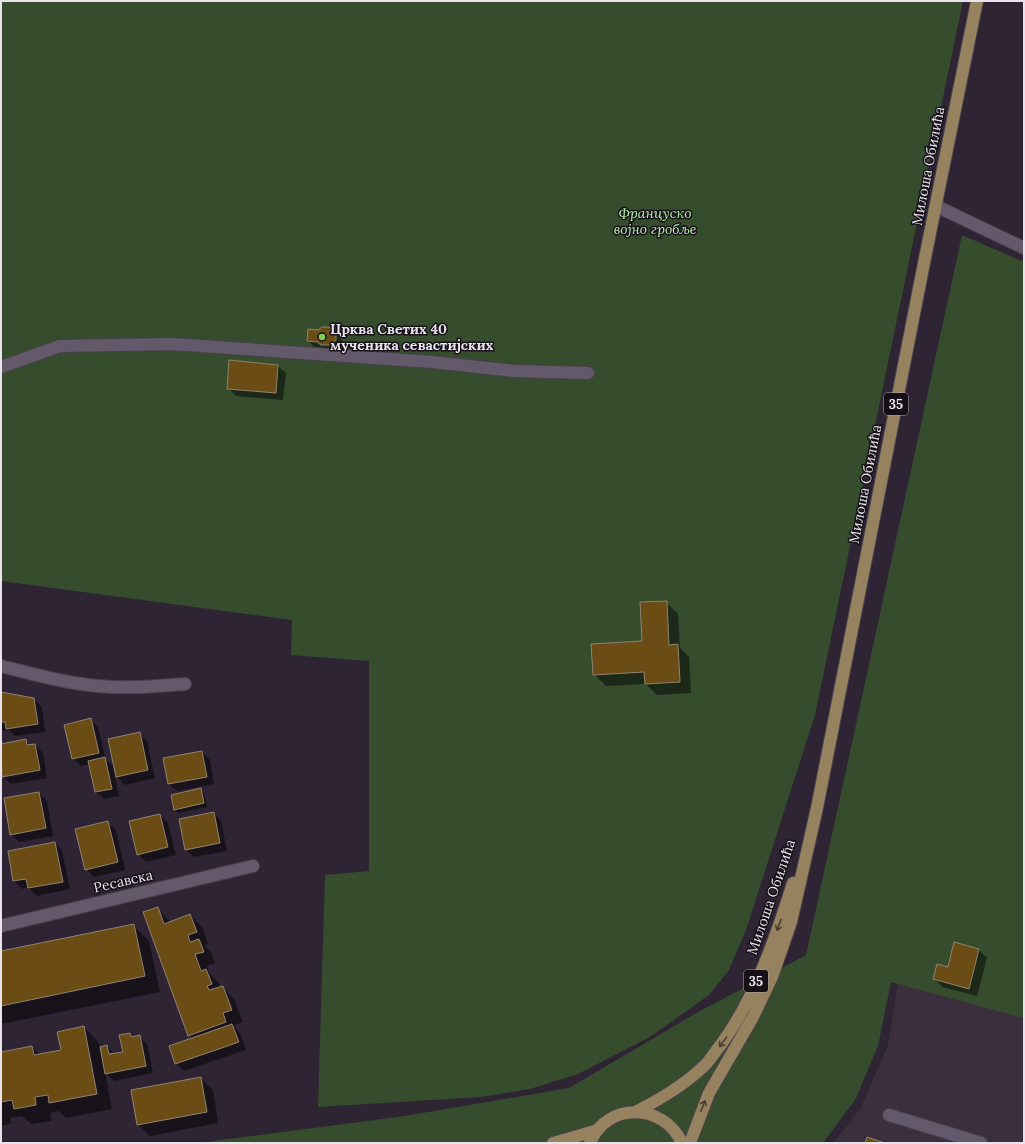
<svg xmlns="http://www.w3.org/2000/svg" width="1025" height="1144" font-family="Lora,serif">
  <style>
    .industrial { fill: #3c2f3d }
    .green { fill: #354d2d }
    .shadow { fill: #0007 }
    .building { fill: #6b4c14; stroke: #8f8371 }
    .lines { fill: none; stroke-linecap: round; stroke-linejoin: round }
    .minor-casing { stroke: #49404d; stroke-width: 14 }
    .major-casing { stroke: #49404d; stroke-width: 14 }
    .minor { stroke: #64596b; stroke-width: 12 }
    .major { stroke: #96825e; stroke-width: 12 }
    .oneway { stroke: #483e33 }
    .poi-dot { fill: #7fd052; stroke: #141016; stroke-width: 1.5 }
    .labels { text-anchor: middle; dominant-baseline: central; stroke-width: 3; stroke-linejoin: round; paint-order: stroke }
    .shield { fill: #141016; stroke: #a9a4ac; stroke-width: 1 }
    .shield-label { font-size: 13px; font-weight: bold; fill: #e9e3ed }
    .street-label { font-size: 14px; fill: #e9e3ed; stroke: #141016 }
    .park-label { font-size: 14px; font-style: italic; fill: #bbf3ab; stroke: #141016 }
    .poi-label { font-size: 14px; font-weight: bold; fill: #e9e3ed; stroke: #141016; text-anchor: start }
  </style>
  <rect width="100%" height="100%" fill="#2e2434"/>
  <!-- industrial -->
  <path class="industrial" d="M1024,659V1143H833L861,1108L888,1045L950,668Z"/>
  <!-- green -->
  <path class="green" d="M1,1H963L815,715L746,930L729,970L709,995L681,1015L650,1037L578,1074L530,1089L481,1097L318,1107L325,875L369,871V661L291,655L292,620L1,581Z
    M962,235L1024,262V1018L891,982L878,1046L855,1100L823,1143H198L405,1116L569,1088L698,1012L806,955Z"/>
  <!-- shadow -->
  <path class="shadow" d="M318,331L335,334L351,350V355L324,356L308,341Z
    M230,361L278,366L286,373L283,400L236,396L228,388Z
    M666,602L678,614L680,648L689,657L691,693L657,695L646,684L606,686L594,674L643,642Z
    M1,693L34,699L42,707L45,732L15,736L9,730L1,731Z
    M90,719L98,727L106,760L113,766L119,796L104,799L96,792L90,764L81,766L73,759Z
    M139,733L147,741L155,778L125,785L117,777L109,740Z
    M25,740L30,746L35,745L43,753L47,778L11,784L3,777L1,764V745Z
    M202,752L210,760L214,784L177,791L169,784Z
    M201,790L204,793L207,807L178,813L175,809Z
    M39,793L47,801L53,836L19,842L11,834Z
    M213,813L221,820L227,851L194,857L186,850Z
    M160,815L168,823L176,855L146,862L138,854Z
    M108,823L116,830L125,870L94,877L86,869Z
    M55,843L62,851L70,889L37,896L28,887L22,889L14,881Z
    M158,908L170,922L190,915L202,927L208,944L204,945L211,952L215,963L207,966L209,973L218,982L220,988L222,987L234,999L243,1022L234,1025L236,1029L240,1033L246,1050L184,1071L176,1064L193,1039L189,1035Z
    M133,925L149,941L160,992L1,1024V952Z
    M979,950L987,958L977,996L942,987L935,979L948,968Z
    M84,1027L99,1043L100,1048L107,1046L115,1054L124,1052L130,1034L134,1038L139,1037L147,1044L153,1073L114,1081L105,1072L112,1109L66,1118L59,1111L50,1113L51,1121L31,1124L22,1116L10,1118L11,1124L1,1126V1053L32,1047L40,1055L62,1051Z
    M201,1078L213,1090L218,1123L150,1136L138,1124Z"/>
  <!-- building -->
  <path class="building" d="M322,327H329L336,334V340L329,345H321L317,342L307,341L308,329L318,330Z
    M229,360L278,365L276,393L227,389Z
    M667,601L669,645L678,644L680,682L645,684L644,672L593,675L591,644L642,641L640,602Z
    M1,692L34,698L38,724L6,729L5,722H1Z
    M91,718L99,753L72,759L64,725Z
    M140,732L148,770L116,777L108,739Z
    M26,739L27,745L35,744L40,770L2,777L1,744Z
    M202,751L207,777L168,784L163,758Z
    M105,757L112,789L95,792L88,761Z
    M201,788L204,803L174,810L171,795Z
    M39,792L46,828L10,835L4,798Z
    M214,812L220,843L185,850L179,819Z
    M160,814L168,847L137,855L129,821Z
    M108,821L118,862L85,870L75,829Z
    M55,842L63,882L28,888L26,879L13,881L8,851Z
    M158,907L164,924L190,914L197,932L188,935L190,942L199,939L204,952L195,954L201,971L206,969L212,984L207,986L209,990L223,986L232,1010L223,1013L226,1022L188,1036L143,912Z
    M134,924L145,976L1,1006V951Z
    M954,942L979,949L969,989L933,979L937,964L948,967Z
    M232,1024L239,1042L175,1064L169,1046Z
    M84,1026L97,1094L49,1103L48,1095L35,1097L36,1105L14,1109L12,1100L1,1102V1052L32,1046L34,1055L61,1050L57,1032Z
    M130,1033L131,1037L140,1035L146,1066L105,1074L100,1047L107,1045L109,1054L123,1052L119,1035Z
    M201,1077L207,1112L137,1125L131,1090Z
    M867,1137L885,1143H865Z"/>
  <g class="lines">
    <defs>
      <path id="minor" d="M936,206L1024,248
        M1,367L60,346L172,344L432,362L515,371L588,373
        M1,666C33,674 65,683 98,686C127,689 156,686 185,684
        M1,926L253,866
        M889,1115L981,1143"/>
      <path id="major" d="M635,1112C659,1100 683,1086 703,1067C708,1063 712,1056 716,1051C753,1004 775,940 793,883
        M553,1143L598,1130
        M590,1143C607,1101 664,1103 682,1143
        M690,1143L709,1093L753,1017L772,977L791,922L817,808L924,263L977,1"/>
    </defs>
    <!-- minor casing -->
    <use href="#minor" class="minor-casing"/>
    <!-- major casing -->
    <use href="#major" class="major-casing"/>
    <!-- minor -->
    <use href="#minor" class="minor"/>
    <!-- major -->
    <use href="#major" class="major"/>
  </g>
  <!-- one-way arrows -->
  <defs><path id="oneway-shaft" d="M-6 0H5M1.5-3L5.5 0L1.5 3" fill="none" stroke-width="1.6" stroke-linecap="round" stroke-linejoin="round"/></defs>
  <g class="oneway">
    <use href="#oneway-shaft" transform="translate(779 925) rotate(110)"/>
    <use href="#oneway-shaft" transform="translate(723 1042) rotate(127)"/>
    <use href="#oneway-shaft" transform="translate(703 1106) rotate(-68)"/>
  </g>
  <!-- markers -->
  <circle class="poi-dot" cx="322" cy="337" r="4"/>
  <g class="labels">
    <!-- shield labels -->
    <g class="shield">
      <rect x="884" y="393" width="24" height="22" rx="3"/>
      <rect x="744" y="970" width="24" height="22" rx="3"/>
    </g>
    <g class="shield-label">
      <text x="896" y="404">35</text>
      <text x="756" y="981">35</text>
    </g>
    <!-- street labels -->
    <g class="street-label">
      <text transform="translate(928 166) rotate(-79)">Милоша Обилића</text>
      <text transform="translate(865 484) rotate(-79)">Милоша Обилића</text>
      <text transform="translate(123 881) rotate(-13)">Ресавска</text>
      <text transform="translate(771 897) rotate(-71)">Милоша Обилића</text>
    </g>
    <!-- park labels -->
    <g class="park-label">
      <text x="655" y="213">Француско<tspan x="655" dy="16">војно гробље</tspan></text>
    </g>
    <!-- poi labels -->
    <g class="poi-label">
      <text x="330" y="329">Црква Светих 40<tspan x="330" dy="16">мученика севастијских</tspan></text>
    </g>
  </g>
  <!-- border -->
  <rect width="1025" height="1144" fill="none" stroke="#e9e3ed" stroke-width="4"/>
</svg>
